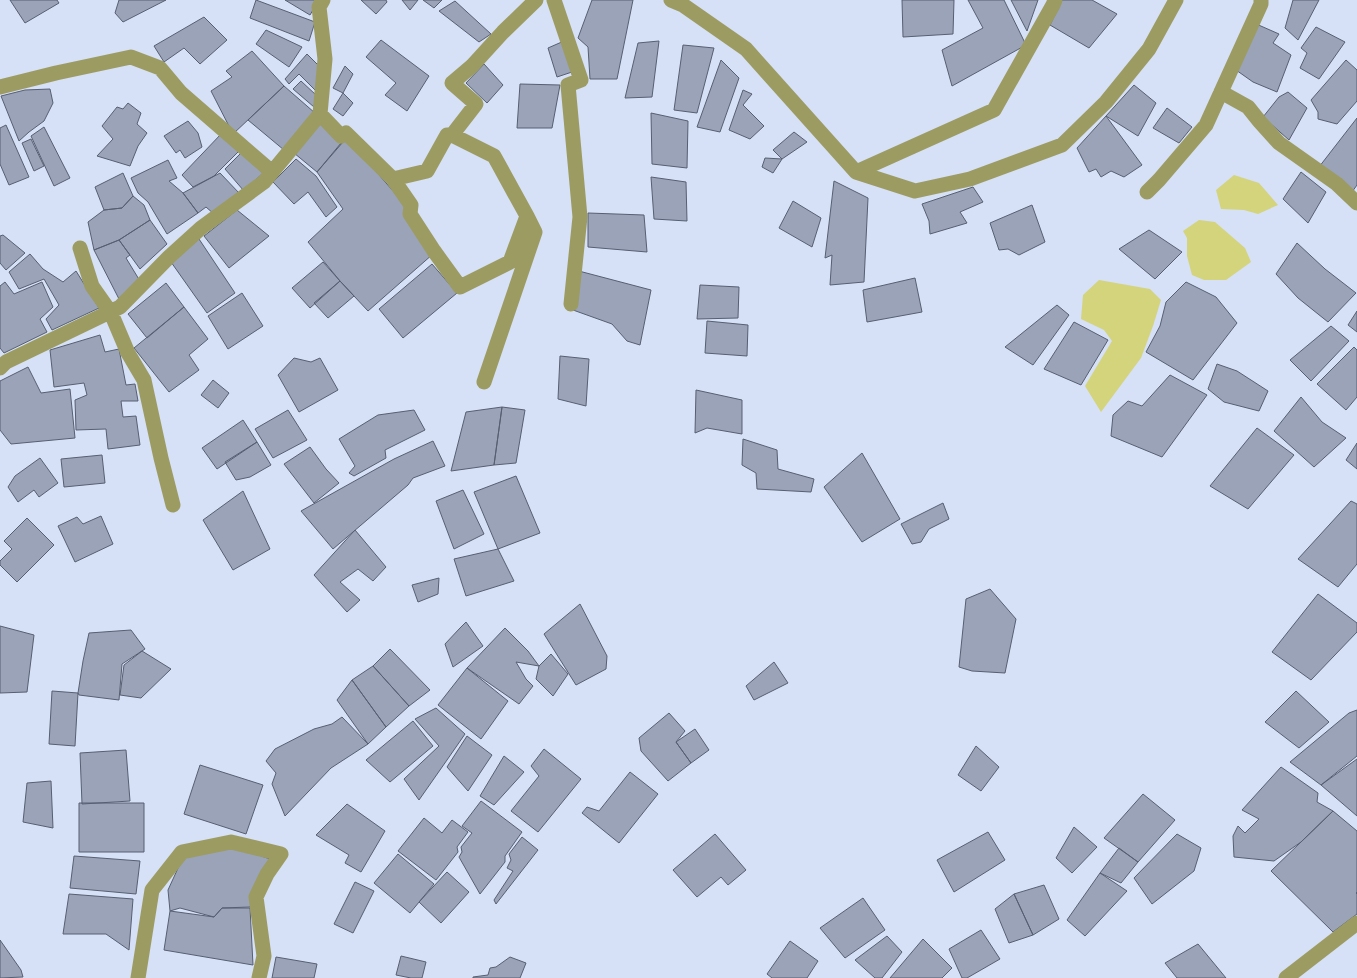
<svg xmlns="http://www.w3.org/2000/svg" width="1357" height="978" font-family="Inter,sans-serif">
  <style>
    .green { fill: #d4d47c }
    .building { fill: #9aa3b8; stroke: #575f72 }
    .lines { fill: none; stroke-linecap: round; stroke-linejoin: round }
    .minor { stroke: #9c9c62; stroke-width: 15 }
  </style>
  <rect width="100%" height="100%" fill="#d6e0f6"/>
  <!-- green -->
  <path class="green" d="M1234,175L1259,183L1278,205L1258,214L1244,210L1221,209L1216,190Z
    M1199,220L1215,222L1245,248L1251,262L1226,280H1204L1192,275L1187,256V238L1183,231Z
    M1099,280L1150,289L1161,300L1153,326L1141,358L1101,412L1085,386L1112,341L1104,330L1081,319L1083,295Z"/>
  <!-- building -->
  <path class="building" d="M10,0H57L59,3L25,23Z
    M119,0H166L123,22L115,13Z
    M256,0L315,22L309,41L250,18Z
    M285,0H319L310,15Z
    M361,0H386L387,2L376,14Z
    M402,0H418L410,10Z
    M423,0H442L434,8Z
    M592,0H633L617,79H590L588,47L578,38Z
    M902,0H954L953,34L903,37Z
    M968,0H1004L1026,45L952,86L942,50L983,28Z
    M1011,0H1038L1027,31Z
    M1062,0H1092L1117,14L1089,48L1050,25Z
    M1293,0H1319L1298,40L1285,28Z
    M455,1L491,34L479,42L439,11Z
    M204,17L227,40L200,64L184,48L164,62L154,46Z
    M1254,23L1279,34L1273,43L1291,55L1277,92L1253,82L1236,70Z
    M1316,27L1345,42L1319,79L1300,68L1307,53L1301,48Z
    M266,30L302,47L289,67L256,44Z
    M381,40L429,76L407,111L385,95L396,83L366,57Z
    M564,41L575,71L557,77L548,48Z
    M659,41L652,97L625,98L638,43Z
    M683,45L714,48L697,113L674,110Z
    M252,51L284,86L233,134L211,91L232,77L226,71Z
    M307,54L320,67L317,92L299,74L289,84L285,79Z
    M721,60L739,78L720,132L697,127Z
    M1346,60L1357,70V101L1337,124L1318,119V112L1311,100Z
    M484,64L503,85L487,103L466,83Z
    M345,66L353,74L343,93L333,88Z
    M301,81L316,95L314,107L293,89Z
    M520,84L560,85L552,128H517Z
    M1134,85L1156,103L1138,136L1106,116Z
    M284,86L315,113L284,150L248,120Z
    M50,89L53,103L44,121L29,132L19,141L1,96L25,90Z
    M743,90L752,94L743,105L764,126L750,139L729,130Z
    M1288,92L1307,108L1289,140L1263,117L1279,97Z
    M343,93L353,103L343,116L333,109Z
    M128,103L141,113L137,124L147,133L138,146L130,166L97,156L113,139L102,126L117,107L123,109Z
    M1167,108L1192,127L1179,143L1153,128Z
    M651,113L688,121L687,168L652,164Z
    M1106,116L1142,165L1124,177L1111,171L1101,177L1096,169L1089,172L1077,148Z
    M1357,118V185L1352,192L1319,167Z
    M188,121L198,133L202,147L185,158L180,150L176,153L164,136Z
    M321,121L343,142L317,172L294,153Z
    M6,125L29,177L9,185L0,164V128Z
    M44,127L70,178L54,186L31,136Z
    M794,132L807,142L782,159L773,150Z
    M222,133L239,151L214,176L193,187L182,175Z
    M346,137L407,207L433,254L368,311L340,281L308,242L343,209L317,172Z
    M31,139L44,166L34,171L22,143Z
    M241,153L263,173L244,191L225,169Z
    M765,158L782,159L773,173L762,167Z
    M296,159L316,176L337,207L326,217L308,192L294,204L273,182Z
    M168,160L177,178L169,181L183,193L198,213L167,234L148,202L138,193L131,178Z
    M1301,172L1326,192L1308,223L1283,199Z
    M123,173L133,196L122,208L104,210L95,187Z
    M220,173L240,194L214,214L206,207L198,213L183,193Z
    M651,177L686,182L687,221L654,219Z
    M834,181L868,198L864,282L830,285L832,255L825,258Z
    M973,187L983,202L960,212L967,223L930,234L929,221L922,204Z
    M133,196L144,205L150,220L119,240L94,250L88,222L104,210L122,208Z
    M793,201L821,218L812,247L779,228Z
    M1032,205L1045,242L1019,255L1008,249L999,250L990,223Z
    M237,210L269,236L229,268L204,236Z
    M588,213L644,215L647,252L588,247Z
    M150,220L167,244L140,269L119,240Z
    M1149,230L1182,252L1155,279L1119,249Z
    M3,235L25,253L6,270L0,263V236Z
    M199,239L235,293L207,313L171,262Z
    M119,240L130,255L126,258L140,281L119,299L94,250Z
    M1297,243L1325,269L1356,293L1328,322L1298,298L1276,274Z
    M30,254L43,269L63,282L76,271L99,308L52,330L46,319L59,305L44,279L19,289L9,272Z
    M323,262L340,281L310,308L292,288Z
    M432,264L457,293L403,338L379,309Z
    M575,270L651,290L640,345L627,341L612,324L573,310Z
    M915,278L922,312L867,322L863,290Z
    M340,281L354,296L328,318L314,303Z
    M5,282L14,294L42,282L53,307L40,319L47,332L4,353L0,348V286Z
    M1186,282L1216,297L1237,323L1193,380L1146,352L1160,326L1166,302Z
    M166,283L184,307L147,338L128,314Z
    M700,285L739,287L738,318L697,319Z
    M242,293L263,326L228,349L208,316Z
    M1057,305L1069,315L1033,365L1005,347Z
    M184,307L208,339L189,355L199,370L169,392L134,348Z
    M1357,311V332L1348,325Z
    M707,321L748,325L747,356L705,353Z
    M1074,322L1108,340L1081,385L1044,369Z
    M1331,326L1349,341L1311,381L1290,360Z
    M100,335L105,352L119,349L126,385L135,384L138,401H121L123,417L136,416L140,445L108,449L106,429L76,430L75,400L87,395L84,383L54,387L50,350Z
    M1354,347L1357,350V397L1346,410L1317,384Z
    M560,356L589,359L586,406L558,399Z
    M294,358L311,362L320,358L338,390L299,412L278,375Z
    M1217,364L1237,371L1268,391L1259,411L1224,402L1208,389Z
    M28,367L41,393L70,389L75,438L11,444L0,430V381Z
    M1170,375L1207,395L1162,457L1111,436L1113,415L1128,401L1142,406Z
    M213,380L229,393L218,408L201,395Z
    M696,390L742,400V434L707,428L695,433Z
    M1301,397L1322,422L1346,438L1314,467L1274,431Z
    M502,407L494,465L451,471L466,412Z
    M502,407L525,410L516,463L494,465Z
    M288,410L307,440L273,458L255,429Z
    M414,410L425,430L385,450L386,458L354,476L349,473L355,466L339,439L378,415Z
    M243,420L257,442L217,469L202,448Z
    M1257,428L1294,455L1248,509L1210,486Z
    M743,439L777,450L778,469L814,479L811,492L757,489L756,473L742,465Z
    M433,441L445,466L413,478L408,485L333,549L301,511L394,459Z
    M257,442L271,465L250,477L236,480L225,462Z
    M1357,443V469L1346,460Z
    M310,447L326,469L339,483L314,503L284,464Z
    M862,453L900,519L862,542L824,487Z
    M102,455L105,483L64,487L61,459Z
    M40,458L58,483L39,497L34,490L18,502L8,487L15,476Z
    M516,476L540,533L498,549L474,492Z
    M463,490L484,534L454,549L436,501Z
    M243,491L270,549L233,570L203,520Z
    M1351,501L1357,504V564L1338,587L1298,559Z
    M943,503L949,519L929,529L921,542L912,544L901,524Z
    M101,516L113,544L75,562L58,526L77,517L83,524Z
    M27,518L54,545L17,582L0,565V561L12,549L4,541Z
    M355,530L386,567L373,581L358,569L340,582L360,600L347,612L314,575Z
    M498,549L514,581L466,596L454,559Z
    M439,578L438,594L418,602L412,585Z
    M990,589L1016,619L1005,673L972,671L959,667L966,599Z
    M1318,594L1357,623V632L1311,680L1272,652Z
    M580,604L607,656L606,669L576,685L544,634Z
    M466,622L483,646L453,667L445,644L460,628Z
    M0,626L34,635L27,692L0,693Z
    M505,628L528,651L539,666L516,662L526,679L533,686L519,704L467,668Z
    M131,630L145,649L122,664L119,700L79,695L78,693L83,661L89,633Z
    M390,649L430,690L409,706L373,666Z
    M142,651L171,669L141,698L120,695L124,665Z
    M551,654L568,674L553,696L536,679L539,666Z
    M774,662L788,683L754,700L746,686Z
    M373,666L409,706L386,727L352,680Z
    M467,668L508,701L481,739L438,705Z
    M352,680L386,727L368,744L337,700Z
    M52,691L78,693L75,746L49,744Z
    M1296,691L1329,722L1299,748L1265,722Z
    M436,708L465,734L447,760L419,800L404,779L439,746L415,719Z
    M1357,710V756L1321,785L1290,762L1349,713Z
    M669,713L685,731L676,742L691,763L668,781L641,751L639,738Z
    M342,717L368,744L331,768L285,816L272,784L276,773L266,761L275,749L314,729L332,724Z
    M413,721L433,746L390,782L366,760Z
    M695,729L709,750L691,763L676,742Z
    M467,736L492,755L468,791L447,767Z
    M976,746L999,767L981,791L958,775Z
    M544,749L581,779L538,832L511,811L539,776L531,766Z
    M126,750L130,801L82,804L80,753Z
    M504,756L524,772L494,805L480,796Z
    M1357,759V816L1321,785Z
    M200,765L263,785L246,834L184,814Z
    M1281,767L1318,793L1317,802L1333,811L1301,842L1274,861L1234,857L1233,836L1238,826L1245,833L1259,819L1242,810Z
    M630,772L658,794L619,843L582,813L587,807L599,811Z
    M51,781L53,828L23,822L27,783Z
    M1143,794L1175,820L1138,862L1104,838Z
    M481,801L522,832L505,856V862L480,894L459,857L462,852L461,847L472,833L462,826Z
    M79,803H144V852H79Z
    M347,804L385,831L361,872L345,863L349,855L316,835Z
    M1333,811L1357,831V892L1356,893L1357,894V914L1333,932L1271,871Z
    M424,818L442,833L452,820L468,832L457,847L458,852L436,880L398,851Z
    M1074,827L1097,847L1072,873L1056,858Z
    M988,832L1005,860L954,892L937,860Z
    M715,834L746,870L728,885L721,877L697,897L673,870Z
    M1177,834L1201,848L1194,871L1152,904L1134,878Z
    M522,837L538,850L496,904L494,900L513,871L507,868L511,860L509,854Z
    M231,845L270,859L250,907L222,908L214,917L180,908L170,911L168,890L184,855Z
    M1119,848L1138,862L1121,883L1100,873Z
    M398,854L434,884L410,913L374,883Z
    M74,856L140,861L136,894L70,888Z
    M447,872L469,892L441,923L419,902Z
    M1100,873L1127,891L1085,936L1067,920Z
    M355,882L374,891L353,933L334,924Z
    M1044,885L1059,919L1033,935L1014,894Z
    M69,894L133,899L129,950L106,934H63Z
    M1014,894L1033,935L1009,943L995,909Z
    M863,898L885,930L845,958L820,928Z
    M222,908H250L253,965L164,950L170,911L214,917Z
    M981,930L1000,959L967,978H962L949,949Z
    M887,936L902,952L882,978H875L855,960Z
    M923,939L952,968L942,978H890Z
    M0,940L21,970L23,977L0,978Z
    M790,941L818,961L807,978H772L767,974Z
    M1198,944L1226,978H1177L1165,963Z
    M401,956L426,962L422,978H411L396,975Z
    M276,957L317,964L314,978H272Z
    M510,957L526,963L520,978H473V977L488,975L490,968L496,967Z"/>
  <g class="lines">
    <!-- minor -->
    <path class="minor" d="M554,0L581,80L568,85L580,217L571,304
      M671,0L683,5L746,49L856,172L915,191L970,179L1062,145L1106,102L1149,49L1176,0
      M0,87L56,73L131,57L160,68L181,93L272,172
      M1221,92L1248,107L1260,122L1279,143L1337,184L1357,203
      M320,114L341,136L346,133L393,179L411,205L410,214L434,251L460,287L510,262L527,216L494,156L452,135L476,104L452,83L472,66L503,32L536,0
      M856,172L994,110L1053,5L1055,0
      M393,179L427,171L447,135H452
      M1147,192L1159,180L1206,125L1261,4V0
      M80,248L92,286L111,313L128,353L144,380L161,458L173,505
      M0,368L6,362L120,307L169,257L201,228L264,182L320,114L325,59L319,7L323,0
      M484,382L535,232L527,216
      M138,978L152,890L182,852L231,842L281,854L267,874L256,897L264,956L259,978
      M1286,978L1357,923"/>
  </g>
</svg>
